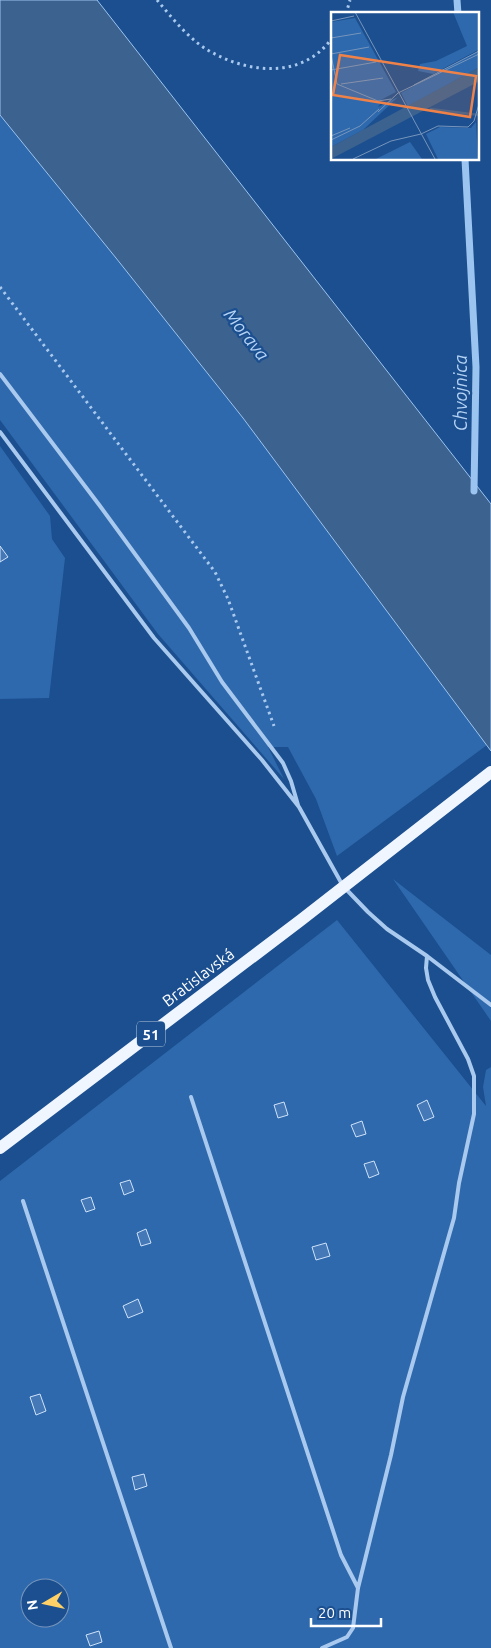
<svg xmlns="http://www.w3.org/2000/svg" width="491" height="1648" font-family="Ubuntu,sans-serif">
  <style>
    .green { fill: #2e69ad; fill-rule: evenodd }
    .water { fill: #3c6290; stroke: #9cc4f0 }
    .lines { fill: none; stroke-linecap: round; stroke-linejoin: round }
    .stream { stroke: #9cc4f0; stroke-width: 7 }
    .building { fill: #4478b7; stroke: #cfe3fa }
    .path { stroke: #a9c9ee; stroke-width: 3; stroke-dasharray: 2.5 4; stroke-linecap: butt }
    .lane { stroke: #a9c9ee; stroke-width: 4 }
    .primary { stroke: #f0f6ff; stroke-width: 12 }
    .labels { text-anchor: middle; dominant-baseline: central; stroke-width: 4.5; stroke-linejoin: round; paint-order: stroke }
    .shield { fill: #1b4f8f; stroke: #bbcadd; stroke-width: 1 }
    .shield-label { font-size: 15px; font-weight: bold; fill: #fff }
    .street-label { font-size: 16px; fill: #fff; stroke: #1b4f8f }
    .water-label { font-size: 18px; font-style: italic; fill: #b5d3f5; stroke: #1b4f8f }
    .inset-river { fill: none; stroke: #3c6290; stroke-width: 2.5 }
    .inset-road { fill: none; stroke: #7695bc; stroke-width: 1 }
    .view { fill: #ee8249; fill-opacity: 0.15; stroke: #ee8249; stroke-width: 2.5 }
    .inset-edge { fill: none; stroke: #fff; stroke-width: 2.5 }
  </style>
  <rect width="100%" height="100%" fill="#1b4f8f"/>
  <!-- green -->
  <path class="green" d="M0,115L116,258L243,418L487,745L337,856L316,799L288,747H268L284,779L158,634L0,420Z
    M0,446L50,516L52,539L65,558L49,698L0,699Z
    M393,879L491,955V1021Z
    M337,920L486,1106L483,1087L486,1070L491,1067V1648H0V1181ZM30,1588H60V1618H30Z"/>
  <!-- water -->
  <path class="water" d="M0,0H97L491,504V751L243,418L116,258L0,115Z"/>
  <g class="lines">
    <!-- stream -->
    <path class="stream" d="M457,0L458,14
      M465,159L476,367L474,491"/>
  </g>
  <!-- building -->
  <path class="building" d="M0,546L8,557L0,562Z
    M427,1100L434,1117L424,1121L417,1105Z
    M284,1102L288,1115L278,1118L274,1105Z
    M362,1121L366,1134L356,1137L351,1125Z
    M374,1161L379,1174L369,1178L364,1164Z
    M130,1180L134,1191L124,1195L120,1183Z
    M91,1197L95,1209L86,1212L81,1200Z
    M146,1229L151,1243L141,1246L137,1233Z
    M326,1243L330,1256L316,1260L312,1247Z
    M138,1299L143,1312L128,1318L123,1306Z
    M40,1394L46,1411L36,1415L30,1397Z
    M144,1474L147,1486L135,1490L132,1477Z
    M63,1588L67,1600L60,1603V1589Z
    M99,1631L102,1642L90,1646L86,1635Z"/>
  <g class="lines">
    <!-- path -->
    <path class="path" d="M157,0C173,19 191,42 213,53C252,74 304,78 332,38
      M346,14L350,0
      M0,287L215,572L228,599L274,726"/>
    <!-- lane -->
    <path class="lane" d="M0,374L100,506L189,628L222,682L283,763L291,781L298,805
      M0,432L154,638L262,760L299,807L343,886L368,912L387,929L427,956L491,1005
      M191,1097L341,1555L358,1588
      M23,1201L171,1648
      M322,1648L347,1637L353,1628L358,1588L391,1455L403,1397L454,1218L459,1183L474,1114V1076L468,1059L435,997L428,980L426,968L427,956"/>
    <!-- primary -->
    <path class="primary" d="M0,1148L301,920L491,772"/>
  </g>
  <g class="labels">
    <!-- shield labels -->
    <rect class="shield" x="137" y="1021.5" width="28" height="25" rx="4"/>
    <g class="shield-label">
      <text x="151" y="1034">51</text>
    </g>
    <!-- street labels -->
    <g class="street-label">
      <text transform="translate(198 977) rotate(-37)">Bratislavská</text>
    </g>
    <!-- water labels -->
    <g class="water-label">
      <text transform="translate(247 334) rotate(52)">Morava</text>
      <text transform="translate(460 393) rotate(-90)">Chvojnica</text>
    </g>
  </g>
  <!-- overview -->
  <g transform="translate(331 12)">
    <rect width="148" height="148" fill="#1b4f8f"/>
    <path d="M122,0H147V38L102,62L87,59L89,52L105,49L136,34ZM24,6L65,80L48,89L50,91L47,95L67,85L32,118L0,135V10ZM147,39V56L77,95L70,81ZM145,110L147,147H107L95,122L109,115L140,116ZM79,130L91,147H45Z" fill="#2e69ad"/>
    <path d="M147,56V70L0,147V135Z" fill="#3c6290"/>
    <path class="inset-river" d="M99,97L148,103"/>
    <path class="inset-road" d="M24,0L104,147M0,9L23,4M0,26L30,21M0,42L38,35M0,43L6,72L47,89L60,87M0,58L45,50M10,72L52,66M83,73L148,39M47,100L67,81L148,42M0,124L19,116M0,128L29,114L48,97M22,147L60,129L90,122L107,114L137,115L143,109L148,92"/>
    <path class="view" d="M9,43L145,64L139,105L2,83Z"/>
    <rect width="148" height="148" class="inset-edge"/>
  </g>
  <!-- north arrow -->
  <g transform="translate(45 1603) rotate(261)"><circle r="24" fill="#1b4f8f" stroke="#7695bc"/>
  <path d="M0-4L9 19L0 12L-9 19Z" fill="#ffd166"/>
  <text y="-8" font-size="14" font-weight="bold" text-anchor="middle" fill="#ffffff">N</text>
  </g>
  <!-- scale -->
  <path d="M311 1618v8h70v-8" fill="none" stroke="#ffffff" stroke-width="2.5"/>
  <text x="318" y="1618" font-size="15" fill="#ffffff" stroke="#1b4f8f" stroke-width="4" paint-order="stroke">20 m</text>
</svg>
